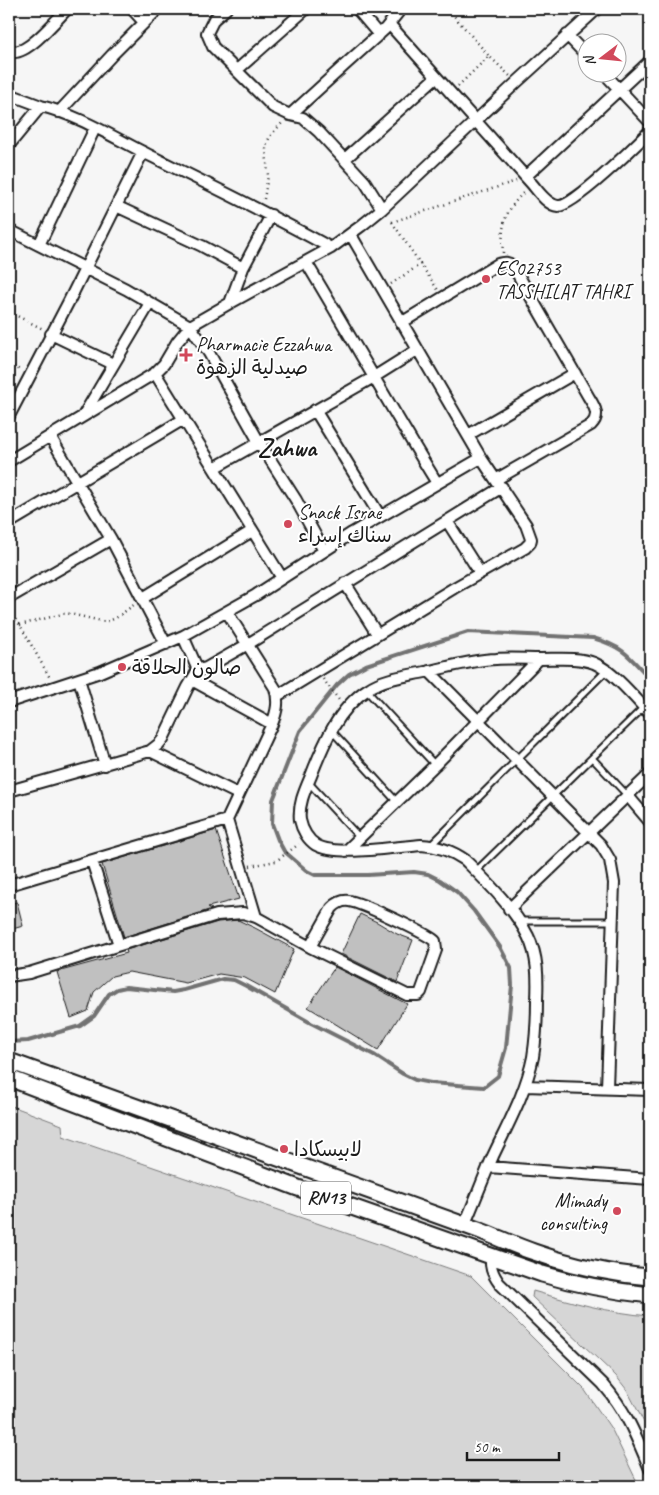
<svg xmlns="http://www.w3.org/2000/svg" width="659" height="1495" font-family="Caveat,'Playpen Sans Arabic',sans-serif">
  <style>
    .green { fill: #d6d6d6; stroke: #797979 }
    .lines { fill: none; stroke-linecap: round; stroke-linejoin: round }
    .stream { stroke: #727272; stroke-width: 4 }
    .building { fill: #c0c0c0; stroke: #1c1c1c }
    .service-casing { stroke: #1c1c1c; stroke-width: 9 }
    .minor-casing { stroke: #1c1c1c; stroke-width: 14 }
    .primary-casing { stroke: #1c1c1c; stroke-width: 19 }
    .path { stroke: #1c1c1c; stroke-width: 2.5; stroke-dasharray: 1 4; stroke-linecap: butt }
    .service { stroke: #fff; stroke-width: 5 }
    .minor { stroke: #fff; stroke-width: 10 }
    .primary { stroke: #fff; stroke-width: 15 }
    .poi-dot { fill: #d1495b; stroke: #fff; stroke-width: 2 }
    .labels { text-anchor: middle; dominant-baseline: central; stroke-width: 4; stroke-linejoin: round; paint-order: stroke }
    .shield { fill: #fff; stroke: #606060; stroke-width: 1 }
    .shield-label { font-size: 19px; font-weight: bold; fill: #1c1c1c }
    .poi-label { font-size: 20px; fill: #1c1c1c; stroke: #fff; text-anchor: start }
    .district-label { font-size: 25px; font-weight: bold; fill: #1c1c1c; stroke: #fff }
  </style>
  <rect width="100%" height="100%" fill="#f6f6f6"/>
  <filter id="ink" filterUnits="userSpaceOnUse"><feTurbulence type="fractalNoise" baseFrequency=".02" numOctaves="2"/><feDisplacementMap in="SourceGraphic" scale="10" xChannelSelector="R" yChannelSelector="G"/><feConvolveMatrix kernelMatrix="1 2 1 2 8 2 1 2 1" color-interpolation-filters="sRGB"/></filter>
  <g filter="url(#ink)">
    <!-- green -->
    <path class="green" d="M9,1105L62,1125L63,1136L471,1276L584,1389L612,1430L639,1486H9Z
      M533,1291C572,1302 610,1313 650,1316V1434L627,1390L616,1376L532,1297Z"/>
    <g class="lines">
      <!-- stream -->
      <path class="stream" d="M9,1042L28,1041L80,1026L94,1016L109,994L117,989L126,987L173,992L184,990L223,979L234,980L246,986L311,1023L374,1055L403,1074L415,1080L431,1083L484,1087L498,1076L506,1048L512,985L511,968L500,947L474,911L457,892L440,880L428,874L414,872L368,875H315L307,871L284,851L278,840L272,824L273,800L300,731L337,685L349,674L366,665L468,632L593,638C624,647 629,656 650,679"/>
    </g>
    <!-- building -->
    <path class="building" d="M216,830L239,899L208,907L212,909L124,937L102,864Z
      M17,902L23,926L9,930V904Z
      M360,914L377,922L397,934L413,940L397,982L341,954Z
      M238,920L255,928L294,949L275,994L245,978L219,974L186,983L129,972L112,976L94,992L88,1011L71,1018L57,972L127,953L126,950L218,922Z
      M335,967L407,1004L378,1050L308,1007Z"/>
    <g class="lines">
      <defs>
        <path id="service" d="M366,690L435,765
          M332,731L397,802
          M592,758L628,796
          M309,783L359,837
          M431,845L606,671
          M476,871L644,707
          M521,921H613"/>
        <path id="minor" d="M132,9L144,22
          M226,9L214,19L207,33L213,47L273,107L290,115L303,118L319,132L365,182L382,209
          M357,9L379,35
          M390,25L532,184C538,191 547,205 558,206C572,208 637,144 650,131
          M567,35L586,55
          M9,48L14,52C30,52 56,20 67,9
          M237,70L306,9
          M603,72L650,122
          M9,94L41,106L9,145
          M41,106C78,115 111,136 145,153C207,184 270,214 331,248
          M59,112L112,55L158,9
          M290,115L347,63L385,29L401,9
          M345,159L436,77
          M526,176L650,61
          M116,206L202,246L243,268
          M9,230L126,289L190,326L209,353L259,442L296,500L324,551
          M39,245L95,128
          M306,262C350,335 392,410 437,483
          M230,303L243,268L271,215
          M401,323L498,264C505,262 508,262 513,266L588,396C594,406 601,415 591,425L497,479
          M51,334L113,364
          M155,373L282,578
          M315,410L380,516
          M9,416L69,301L143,152
          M83,416L150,303
          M468,435L575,373
          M50,436L111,539L166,644
          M9,461L155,373L164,364L177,342L190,326L230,303L331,248L361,226L382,209L517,82L597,9
          M214,468L374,377L417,350
          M447,521L480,573
          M9,523L184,419
          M345,583L377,634
          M9,598L111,539
          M143,598L252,531
          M227,612L275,688C279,702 277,711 272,724L227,820L256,917
          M183,636L198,670
          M429,671L601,845L610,860L614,883L607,1088
          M79,679L105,765
          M192,680L272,724
          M277,696L454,588L525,548L530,543L531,539L526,525L481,458L351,235
          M9,702L100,672L183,636L256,595L352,533L481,458
          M150,751L238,794
          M9,791L150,751L159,744L163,739L188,687L198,670L206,668L248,644L502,487
          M628,796L650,822
          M346,851L435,765L539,659
          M92,861L119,945
          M9,885L227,820
          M509,909L650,774
          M9,976L29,973L217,915L243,913L256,917L310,947L407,995H418L421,992L436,950L435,941C426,933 360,902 349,901C342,900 337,903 332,908L310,947
          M525,1086L650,1090
          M488,1167L650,1179
          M464,1226C474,1203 483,1179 493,1156C508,1124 526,1092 533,1057C536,1038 537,1018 537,1000C538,978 538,956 528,936C514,908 487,882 465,860C451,850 438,846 421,845C396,847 337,857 316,845C308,840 302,830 300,820C298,805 305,790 311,776C323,745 338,708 368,689C384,678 406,676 425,672C449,667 472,660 496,659C511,658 526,659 541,659C558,659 578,657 594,663C613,671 636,699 650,714
          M491,1255C490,1267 492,1273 499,1283L603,1384C627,1412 636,1436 650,1469"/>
        <path id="primary" d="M9,1061L481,1231C499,1238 516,1246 534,1252C571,1265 611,1274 650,1277
          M9,1078L298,1188L542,1274C579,1285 612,1291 650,1295"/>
      </defs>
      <!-- service casing -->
      <use href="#service" class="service-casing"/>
      <!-- minor casing -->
      <use href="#minor" class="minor-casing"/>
      <!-- primary casing -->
      <use href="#primary" class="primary-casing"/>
      <!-- path -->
      <path class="path" d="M448,9L489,56L510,76
        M458,86L489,56
        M264,199L268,176L266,149L268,141L270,136L282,123
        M392,222L516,181
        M392,222L438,290
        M503,253C501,224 504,212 525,191
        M391,284L421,264
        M9,312L43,329
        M9,364L20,370
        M9,612L20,625L50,678
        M20,625L66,613L106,622L116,618L135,604
        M323,679L339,700
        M250,866L276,861L299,844"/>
      <!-- service -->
      <use href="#service" class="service"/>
      <!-- minor -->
      <use href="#minor" class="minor"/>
      <!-- primary -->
      <use href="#primary" class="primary"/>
    </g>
  </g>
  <!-- markers -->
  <g class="poi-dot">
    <circle cx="486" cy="279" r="5"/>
    <path d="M183.5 347.5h5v5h5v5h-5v5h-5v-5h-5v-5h5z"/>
    <circle cx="288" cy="524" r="5"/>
    <circle cx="122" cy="667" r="5"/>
    <circle cx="284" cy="1149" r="5"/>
    <circle cx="617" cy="1211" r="5"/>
  </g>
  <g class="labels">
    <!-- shield labels -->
    <rect class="shield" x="301" y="1181.5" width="50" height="33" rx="4"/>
    <g class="shield-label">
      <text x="326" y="1198">RN13</text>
    </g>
    <!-- poi labels -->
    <g class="poi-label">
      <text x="496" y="268">ES02753<tspan x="496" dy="23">TASSHILAT TAHRI</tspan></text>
      <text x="196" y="344">Pharmacie Ezzahwa<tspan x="196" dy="23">صيدلية الزهوة</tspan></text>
      <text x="298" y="512">Snack Israe<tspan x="298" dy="23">سناك إسراء</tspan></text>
      <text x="132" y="667">صالون الحلاقة</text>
      <text x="294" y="1149">لابيسكادا</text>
      <text x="607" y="1200" text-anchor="end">Mimady<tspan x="607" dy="23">consulting</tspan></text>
    </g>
    <!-- district labels -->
    <g class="district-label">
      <text x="287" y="448">Zahwa</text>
    </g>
  </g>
  <!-- margin -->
  <rect width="659" height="1495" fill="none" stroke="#fff" stroke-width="30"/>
  <rect x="15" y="15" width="629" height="1465" fill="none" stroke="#1c1c1c" stroke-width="2" filter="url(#ink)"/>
  <!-- north arrow -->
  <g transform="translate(602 58) rotate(254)"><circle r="24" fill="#ffffff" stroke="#a4a4a4"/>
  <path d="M0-4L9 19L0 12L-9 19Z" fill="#d1495b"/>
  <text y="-8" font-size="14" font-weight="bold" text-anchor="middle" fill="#1c1c1c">N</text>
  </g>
  <!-- scale -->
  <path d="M467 1452v8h92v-8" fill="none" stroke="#1c1c1c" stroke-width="2.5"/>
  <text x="474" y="1452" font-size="15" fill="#1c1c1c" stroke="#ffffff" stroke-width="4" paint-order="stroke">50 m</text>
</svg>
